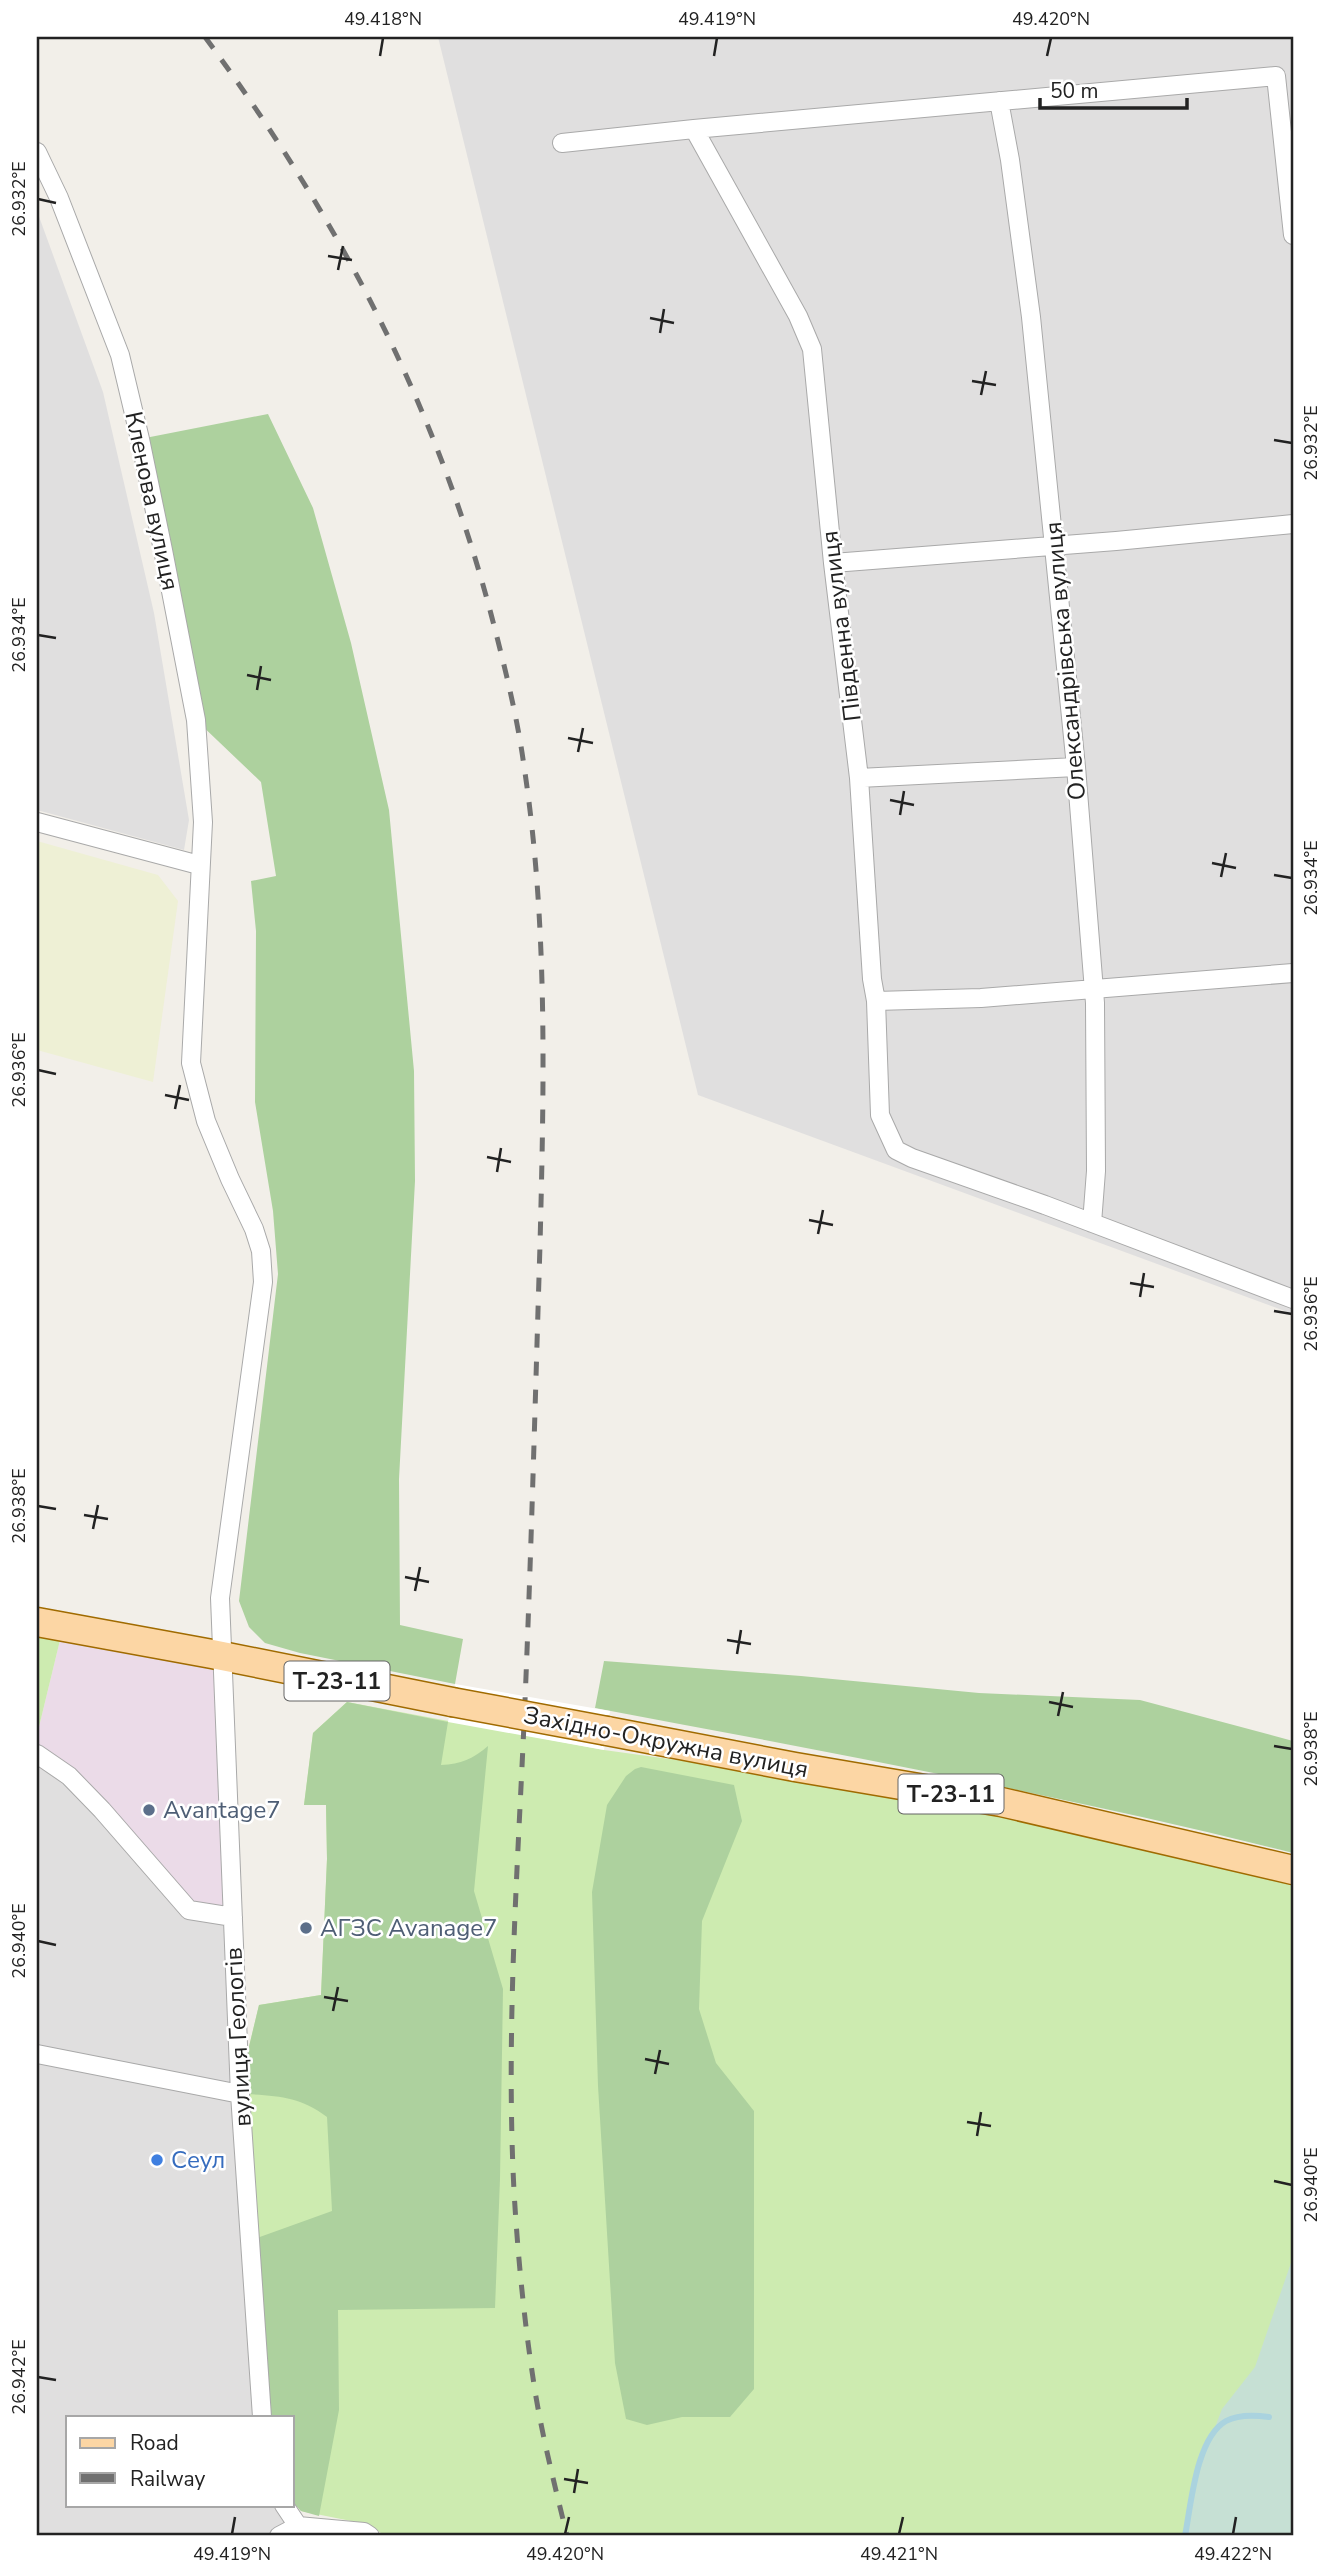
<svg xmlns="http://www.w3.org/2000/svg" width="1330" height="2573" font-family="'Nunito Sans',sans-serif">
  <style>
    .residential { fill: #e0dfdf }
    .industrial { fill: #ebdbe8 }
    .farmland { fill: #eef0d5 }
    .grass { fill: #cdebb0 }
    .forest { fill: #add19e }
    .wetland { fill: #c6e0d4 }
    .pier { fill: #fff }
    .lines { fill: none; stroke-linecap: round; stroke-linejoin: round }
    .stream { stroke: #aad3df; stroke-width: 6 }
    .street-casing { stroke: #a9a9a9; stroke-width: 20 }
    .primary-casing { stroke: #a06b00; stroke-width: 31 }
    .street { stroke: #fff; stroke-width: 18 }
    .primary { stroke: #fcd6a4; stroke-width: 28 }
    .rail { stroke: #707070; stroke-width: 5; stroke-dasharray: 14 14; stroke-linecap: butt }
    .primary-bridge-casing { stroke: #a06b00; stroke-width: 31; stroke-linecap: butt }
    .primary-bridge { stroke: #fcd6a4; stroke-width: 28 }
    .ticks { fill: none; stroke: #222; stroke-width: 2.5 }
    .service-dot { fill: #5c6f8a; stroke: #fff; stroke-width: 2.5 }
    .shop-dot { fill: #3f7fe0; stroke: #fff; stroke-width: 2.5 }
    .labels { text-anchor: middle; dominant-baseline: central; stroke-width: 5; stroke-linejoin: round; paint-order: stroke }
    .shield { fill: #fff; stroke: #646464; stroke-width: 2 }
    .shield-label { font-size: 23px; font-weight: bold; fill: #222 }
    .street-label { font-size: 24px; fill: #222; stroke: #fff }
    .service-label { font-size: 24px; fill: #4e5e75; stroke: #fff; text-anchor: start }
    .shop-label { font-size: 24px; fill: #366cbe; stroke: #fff; text-anchor: start }
    .neatline { fill: none; stroke: #222; stroke-width: 2.5 }
    .ticks-label { font-size: 18px; text-anchor: middle; fill: #222 }
  </style>
  <rect width="100%" height="100%" fill="#f2efe9"/>
  <!-- residential -->
  <path class="residential" d="M438,37H1293V1314L698,1095Z
    M37,211L103,392L154,613L189,820L184,850L37,810Z
    M37,1744L74,1769L225,1907L232,2095L254,2417H68V2505H275L294,2533L293,2536H37Z"/>
  <!-- industrial -->
  <path class="industrial" d="M61,1636L216,1664L225,1907L193,1903L74,1769L37,1744V1735Z"/>
  <!-- farmland -->
  <path class="farmland" d="M37,841L158,875L178,901L153,1082L37,1050Z"/>
  <!-- grass -->
  <path class="grass" d="M37,1631L61,1636L37,1735Z
    M347,1702L604,1750L793,1776L1000,1811L1293,1879V2536H386L366,2524L301,2511L292,2501V2417H269L248,2094L247,2055L259,2005L321,1995L327,1859L326,1805H304L313,1733Z"/>
  <!-- forest -->
  <path class="forest" d="M268,414L313,508L351,643L389,810L414,1071L415,1181L399,1479L400,1625L463,1639L455,1684L300,1653L265,1643L249,1627L239,1601L278,1274L273,1211L255,1102L256,931L251,881L276,876L261,782L196,720L140,439Z
    M604,1661L801,1676L979,1693L1140,1700L1293,1741V1853C1063,1795 829,1752 595,1708Z
    M347,1702L448,1722L441,1765C461,1764 473,1759 488,1746L474,1891L503,1989L500,2179L495,2308L338,2310L339,2410L319,2516L301,2511L292,2501V2417H269L257,2238L332,2211L327,2117C301,2097 280,2096 248,2094L247,2055L259,2005L321,1995L327,1859L326,1805H304L313,1733Z
    M641,1767L734,1785L742,1821L702,1921L699,2009L716,2063L754,2111V2389L730,2417H682L647,2425L626,2419L615,2363L598,2086L592,1892L607,1805L626,1776L635,1769Z"/>
  <!-- wetland -->
  <path class="wetland" d="M1293,2257V2536H1185L1197,2474L1222,2409L1255,2367Z"/>
  <!-- pier -->
  <path class="pier" d="M455,1684L610,1711L604,1750L448,1722Z"/>
  <g class="lines">
    <!-- stream -->
    <path class="stream" d="M1185,2536C1191,2505 1196,2438 1226,2421C1239,2414 1255,2415 1269,2417"/>
    <defs>
      <path id="street" d="M999,101L1010,160L1031,317L1076,767L1095,1003L1096,1171L1092,1223
        M694,129L798,316L812,349L833,563L859,778L872,979L876,1001L880,1115L896,1150L912,1158L1045,1205L1293,1299
        M562,143L694,129L1276,76L1293,235
        M37,152L59,198L120,355L140,439L163,550L196,720L203,822L191,1063L206,1121L230,1179L254,1229L261,1251L263,1282L220,1598L240,2094L262,2417
        M833,563L1116,541L1293,524
        M859,778L1076,767
        M37,822L199,865
        M876,1001L981,998L1293,973
        M37,1754L69,1776L102,1810L189,1910L233,1917
        M37,2054L240,2094
        M284,2505L298,2526L364,2532L370,2536
        M279,2536L298,2526"/>
      <path id="primary" d="M37,1622L212,1654L452,1702
        M607,1731L795,1767L1001,1802L1293,1870"/>
    </defs>
    <!-- street casing -->
    <use href="#street" class="street-casing"/>
    <!-- primary casing -->
    <use href="#primary" class="primary-casing"/>
    <!-- street -->
    <use href="#street" class="street"/>
    <!-- primary -->
    <use href="#primary" class="primary"/>
    <!-- rail -->
    <path class="rail" d="M205,37C336,215 434,399 491,614C504,664 517,715 524,766C548,924 544,1085 540,1245C535,1405 531,1564 524,1724C517,1879 506,2036 514,2191C518,2259 525,2330 536,2397C544,2444 556,2490 567,2536"/>
    <defs>
      <path id="primary-bridge" d="M452,1702L607,1731"/>
    </defs>
    <!-- primary-bridge casing -->
    <use href="#primary-bridge" class="primary-bridge-casing"/>
    <!-- primary-bridge -->
    <use href="#primary-bridge" class="primary-bridge"/>
  </g>
  <!-- ticks -->
  <path class="ticks" d="M380,56L383,38M714,56L717,38M1047,56L1051,38M38,199L56,203M328,256L352,260M338,270L343,246M650,318L674,323M660,333L664,309M972,381L996,385M981,395L986,371M1274,440L1292,443M38,635L56,638M247,675L271,680M257,690L261,666M568,738L593,743M578,752L583,728M890,800L914,805M900,815L904,791M1212,863L1236,868M1274,875L1292,878M1221,877L1226,853M38,1070L56,1074M165,1095L189,1100M175,1109L180,1085M487,1157L511,1162M497,1172L501,1148M809,1220L833,1225M818,1234L823,1210M1130,1283L1154,1287M1140,1297L1144,1273M1274,1311L1292,1314M38,1506L56,1509M84,1515L108,1519M93,1529L98,1505M405,1577L429,1582M415,1591L420,1567M727,1640L751,1644M737,1654L741,1630M1049,1702L1073,1707M1058,1716L1063,1692M1274,1746L1292,1749M38,1941L56,1945M324,1997L348,2001M333,2011L338,1987M645,2059L669,2064M655,2074L660,2050M967,2122L991,2126M977,2136L981,2112M1274,2181L1292,2185M38,2377L56,2380M564,2479L588,2483M574,2493L578,2469M232,2534L235,2517M565,2534L569,2517M899,2534L903,2517M1233,2534L1236,2517"/>
  <!-- markers -->
  <g class="service-dot">
    <circle cx="149" cy="1810" r="7"/>
    <circle cx="306" cy="1928" r="7"/>
  </g>
  <circle class="shop-dot" cx="157" cy="2160" r="7"/>
  <g class="labels">
    <!-- shield labels -->
    <g class="shield">
      <rect x="284.5" y="1661.5" width="105" height="39" rx="5"/>
      <rect x="898.5" y="1774.5" width="105" height="39" rx="5"/>
    </g>
    <g class="shield-label">
      <text x="337" y="1681">Т-23-11</text>
      <text x="951" y="1794">Т-23-11</text>
    </g>
    <!-- street labels -->
    <g class="street-label">
      <text transform="translate(152 501) rotate(78)">Кленова вулиця</text>
      <text transform="translate(841 626) rotate(-97)">Південна вулиця</text>
      <text transform="translate(1065 661) rotate(-95)">Олександрівська вулиця</text>
      <text transform="translate(666 1742) rotate(11)">Західно-Окружна вулиця</text>
      <text transform="translate(238 2037) rotate(-93)">вулиця Геологів</text>
    </g>
    <!-- service labels -->
    <g class="service-label">
      <text x="163" y="1810">Avantage7</text>
      <text x="320" y="1928">АГЗС Avanage7</text>
    </g>
    <!-- shop labels -->
    <g class="shop-label">
      <text x="171" y="2160">Сеул</text>
    </g>
  </g>
  <!-- border -->
  <rect width="1330" height="2573" fill="none" stroke="#ffffff" stroke-width="77"/>
  <!-- legend -->
  <rect x="66" y="2416" width="228" height="91" fill="#ffffff" stroke="#a7a7a7" stroke-width="2"/>
  <rect x="80" y="2438" width="35" height="10" fill="#fcd6a4" stroke="#a7a7a7" stroke-width="2"/>
  <text x="130" y="2450" font-size="21" fill="#222222">Road</text>
  <rect x="80" y="2473" width="35" height="10" fill="#707070" stroke="#a7a7a7" stroke-width="2"/>
  <text x="130" y="2486" font-size="21" fill="#222222">Railway</text>
  <!-- scale -->
  <path d="M1040 98v10h147v-10" fill="none" stroke="#222222" stroke-width="3.5"/>
  <text x="1050" y="98" font-size="21" fill="#222222" stroke="#ffffff" stroke-width="5" paint-order="stroke">50 m</text>
  <rect x="38" y="38" width="1254" height="2496" class="neatline"/>
  <g class="ticks-label">
    <text x="383" y="25">49.418°N</text>
    <text x="717" y="25">49.419°N</text>
    <text x="1051" y="25">49.420°N</text>
    <text transform="translate(19 199) rotate(-90)" y="6">26.932°E</text>
    <text transform="translate(1311 443) rotate(-90)" y="6">26.932°E</text>
    <text transform="translate(19 635) rotate(-90)" y="6">26.934°E</text>
    <text transform="translate(1311 878) rotate(-90)" y="6">26.934°E</text>
    <text transform="translate(19 1070) rotate(-90)" y="6">26.936°E</text>
    <text transform="translate(1311 1314) rotate(-90)" y="6">26.936°E</text>
    <text transform="translate(19 1506) rotate(-90)" y="6">26.938°E</text>
    <text transform="translate(1311 1749) rotate(-90)" y="6">26.938°E</text>
    <text transform="translate(19 1941) rotate(-90)" y="6">26.940°E</text>
    <text transform="translate(1311 2185) rotate(-90)" y="6">26.940°E</text>
    <text transform="translate(19 2377) rotate(-90)" y="6">26.942°E</text>
    <text x="232" y="2560">49.419°N</text>
    <text x="565" y="2560">49.420°N</text>
    <text x="899" y="2560">49.421°N</text>
    <text x="1233" y="2560">49.422°N</text>
  </g>
</svg>
